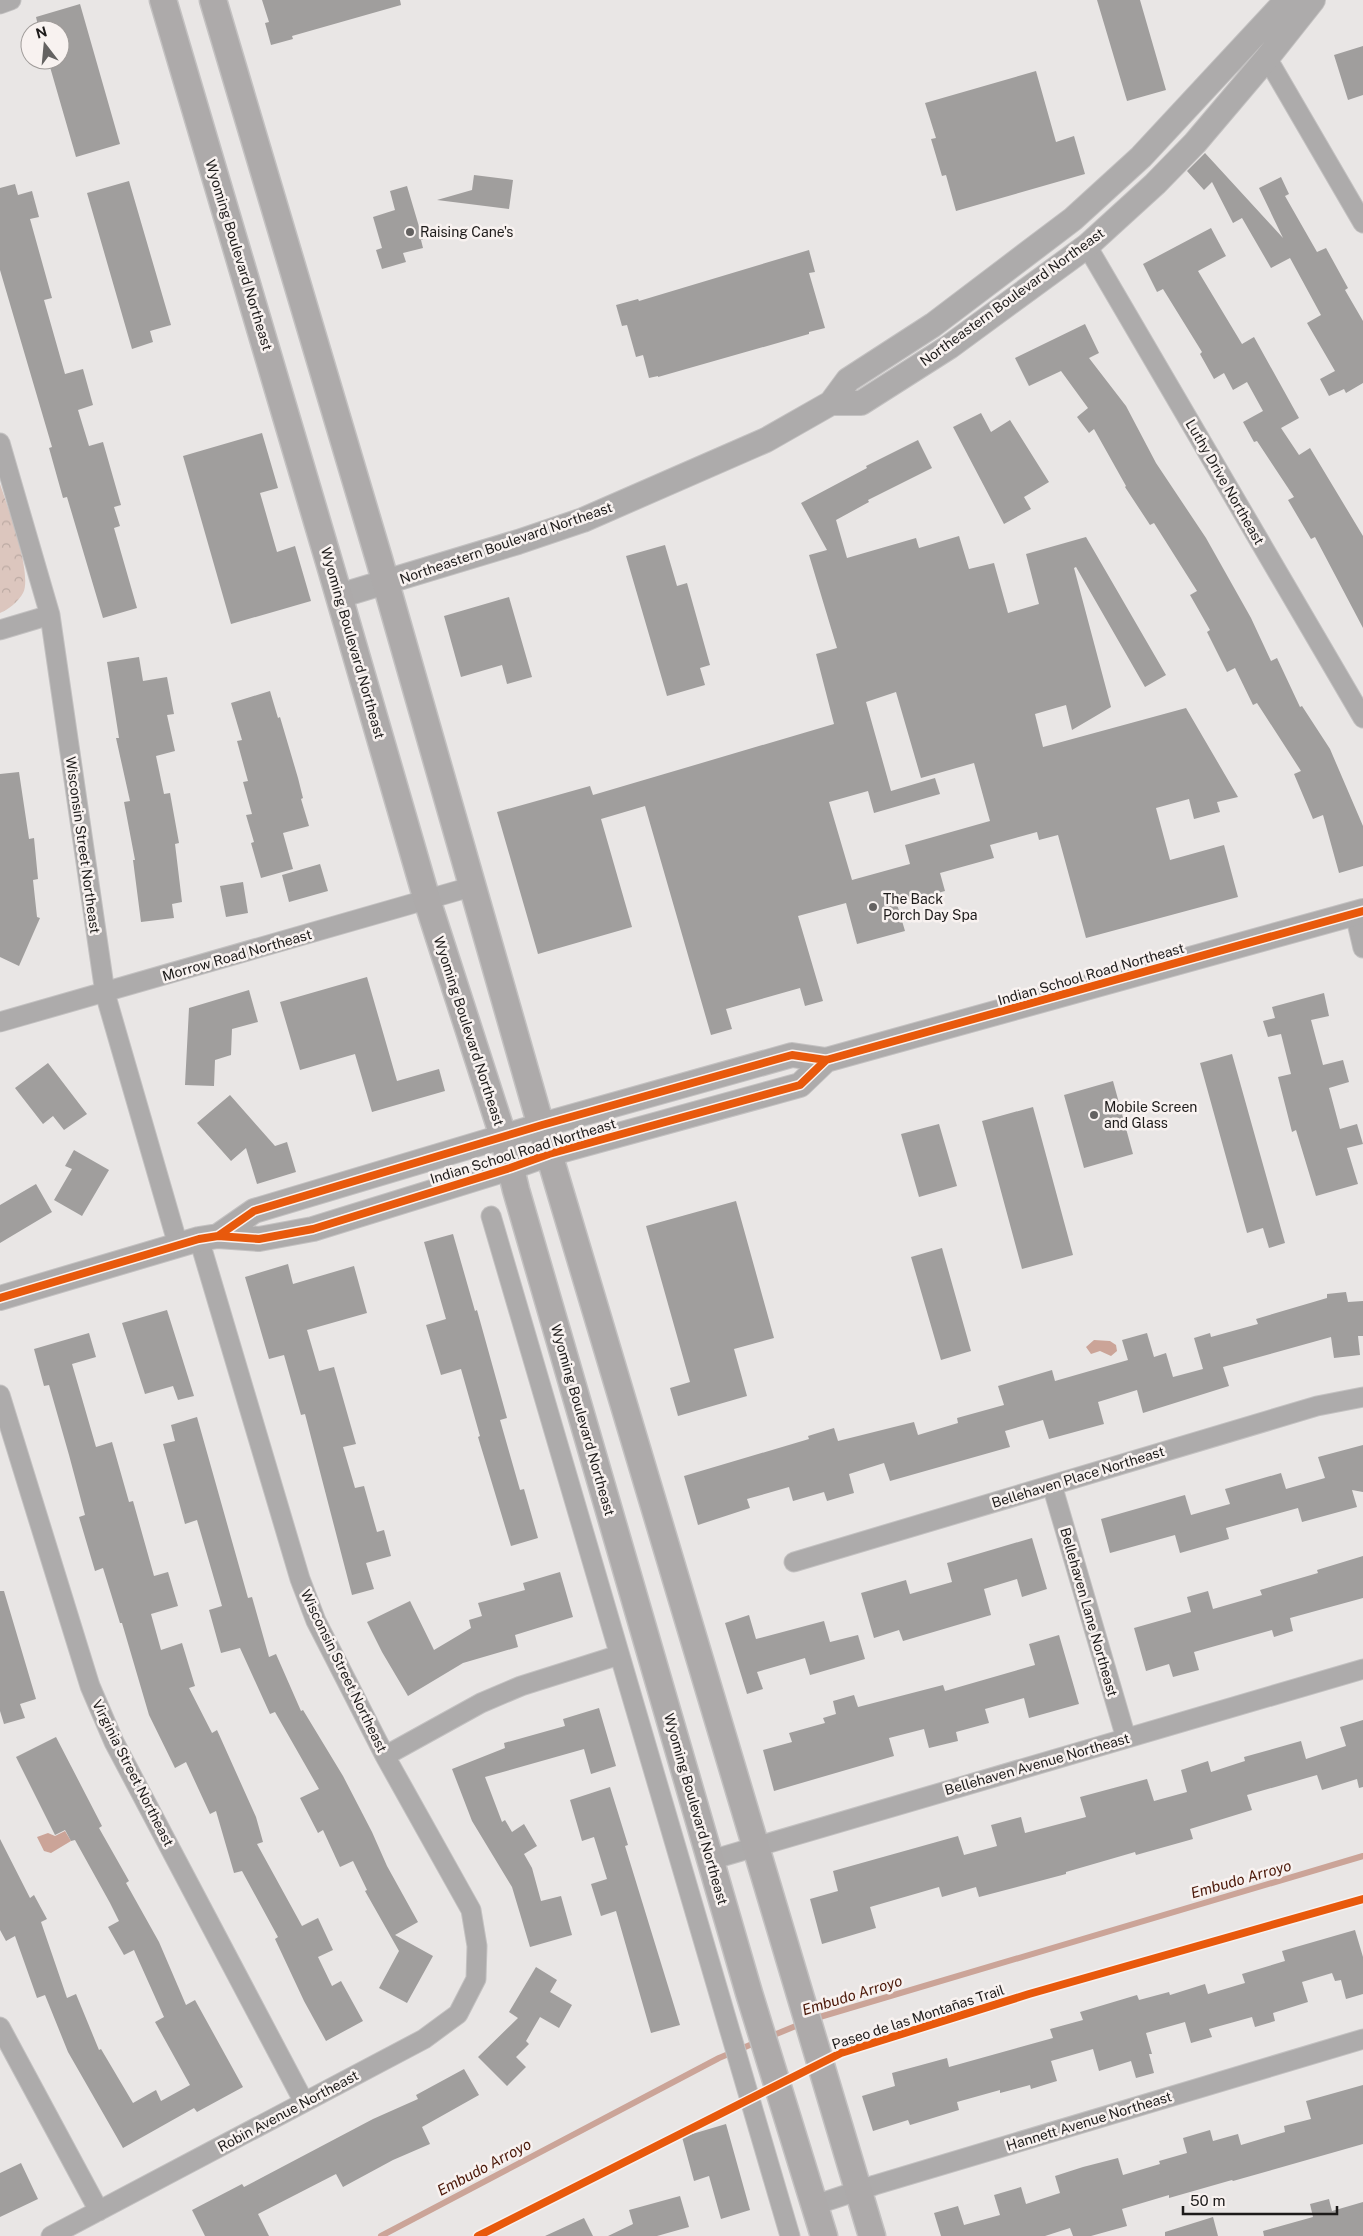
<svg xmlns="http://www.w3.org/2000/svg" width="1363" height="2236" font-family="'Public Sans',sans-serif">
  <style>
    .park { fill: url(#park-crowns) }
    .water { fill: #cba498 }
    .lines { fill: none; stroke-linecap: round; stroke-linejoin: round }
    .stream { stroke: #cba498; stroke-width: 6 }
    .building { fill: #a09e9d; fill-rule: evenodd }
    .minor-casing { stroke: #c3c1c1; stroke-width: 21 }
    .tertiary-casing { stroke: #c3c1c1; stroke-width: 26 }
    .secondary-casing { stroke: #c3c1c1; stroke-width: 29 }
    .minor { stroke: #adabab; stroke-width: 19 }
    .tertiary { stroke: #adabab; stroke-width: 24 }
    .secondary { stroke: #adaaaa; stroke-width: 26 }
    .cycleway-casing { stroke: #f8f2f0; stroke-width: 11 }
    .cycleway { stroke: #e8590c; stroke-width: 8 }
    .poi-dot { fill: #646261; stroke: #f8f2f0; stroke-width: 2 }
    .labels { text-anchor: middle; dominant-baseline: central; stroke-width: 5; stroke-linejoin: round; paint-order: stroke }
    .poi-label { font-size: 14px; fill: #1d1b1a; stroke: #f8f2f0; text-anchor: start }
    .street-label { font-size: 14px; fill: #1d1b1a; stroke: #f8f2f0 }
    .water-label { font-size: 15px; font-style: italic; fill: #4a1707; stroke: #f8f2f0 }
  </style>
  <defs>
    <pattern id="park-crowns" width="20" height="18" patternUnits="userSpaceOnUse" patternTransform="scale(1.25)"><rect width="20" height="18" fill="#dcc6be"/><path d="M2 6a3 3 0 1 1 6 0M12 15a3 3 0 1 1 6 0" fill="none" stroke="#bcaaa3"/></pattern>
  </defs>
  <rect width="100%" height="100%" fill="#e9e6e5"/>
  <!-- park -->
  <path class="park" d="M0,484C7,505 33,574 23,593C19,601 8,610 0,613Z"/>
  <!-- water -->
  <path class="water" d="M1094,1340L1110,1341L1116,1345L1117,1351L1111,1356L1100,1351L1091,1354L1086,1347Z
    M65,1831L71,1841L51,1853L44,1851L37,1837L48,1833L55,1836Z"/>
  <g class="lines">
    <!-- stream -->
    <path class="stream" d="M813,2019L1363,1856
      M769,2037L803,2023
      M381,2236L719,2058L757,2042"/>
  </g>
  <!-- building -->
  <path class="building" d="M262,0H400L401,5L292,36L293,39L271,45L265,23L269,22Z
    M1097,0H1140L1166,90L1127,101Z
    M80,4L120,144L76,157L48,60H60V30H39L36,17Z
    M1363,46V95L1348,100L1334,55Z
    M1036,71L1056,142L1074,136L1085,174L956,211L946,175L942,176L931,139L936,138L925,103Z
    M1205,153L1283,238L1259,188L1281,177L1289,194L1285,196L1317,252L1326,248L1348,288L1345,290L1363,321V383L1346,393L1344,389L1329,396L1320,379L1335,371L1307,323L1321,315L1290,258L1271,268L1242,218L1233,223L1212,182L1204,190L1187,171Z
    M474,175L513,180L509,209L437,200L472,190Z
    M129,181L171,325L150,331L153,342L132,349L87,193Z
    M15,184L18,195L32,191L39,217L30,219L52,298L44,300L65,374L83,369L93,405L78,410L89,446L103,442L121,505L114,507L120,526L114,528L137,608L103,618L67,497L63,498L49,448L52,447L0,270V188Z
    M407,186L423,240H421L423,248L403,253L406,262L382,269L376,250L382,248L373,217L395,210L390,191Z
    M1211,228L1226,256L1198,271L1242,344L1254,337L1299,418L1281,428L1299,455L1310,448L1363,536V628L1315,537L1311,539L1288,500L1294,497L1257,441L1254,442L1243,422L1263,411L1247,382L1233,390L1224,373L1214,379L1200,354L1202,352L1163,289L1157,292L1143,264Z
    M809,250L815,272L809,273L825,328L809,332V334L658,377V376L649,378L643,355L636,357L627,325L622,326L616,305L638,299L639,301Z
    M1085,324L1099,353L1089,358L1126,406L1156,463L1206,538L1251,618L1271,661L1277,658L1300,707L1302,706L1330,749L1363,826V866L1339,873L1323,815L1313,819L1294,774L1301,771L1257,703L1253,705L1235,668L1227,672L1207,632L1210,630L1190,595L1197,591L1154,523L1150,525L1125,487L1126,486L1094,429L1089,433L1077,417L1088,408L1061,371L1029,386L1015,358Z
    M981,413L991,432L1010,420L1049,482L1024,497L1031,509L1004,524L953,427Z
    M262,433L278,488L260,493L277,552L295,546L311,601L231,624L183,456Z
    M918,440L932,468L868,500L869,502L836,520L847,558L916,538L919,548L959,536L969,569L994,563L1008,613L1039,604L1026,554L1086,537L1166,675L1145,687L1076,567L1074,568L1111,707L1072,730L1066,705L1035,714L1043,747L1186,708L1238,797L1217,802L1220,812L1194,819L1189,799L1156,808L1170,860L1224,845L1238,897L1086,938L1058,835L1039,840L1037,832L990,845L994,858L940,873L945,891L897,904L905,931L857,944L846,903L798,916L823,1001L805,1006L800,988L726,1009L732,1029L711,1035L645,806L601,819L632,927L538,954L497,812L590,786L593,795L834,724L816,654L837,648L809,555L827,550L801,503L867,468L866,466ZM896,692L921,778L974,763L990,821L905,845L910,864L852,880L829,802L868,791L874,813L940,794L935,778L891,791L866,702Z
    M665,545L677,586L687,583L710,665L700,668L705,685L667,696L626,556Z
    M509,597L532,677L507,684L502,665L461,677L444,616Z
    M139,657L143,681L167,677L174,714L167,715L175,751L156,756L164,794L170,793L179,843L175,844L182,902L172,904L174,918L141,922L133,860H135L124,802L130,801L116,738H119L107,662Z
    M270,691L278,718L280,717L298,778L303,798L301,799L309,826L283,833L293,869L261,878L251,843L254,842L246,815L252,814L243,782L248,781L237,741L242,740L231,703Z
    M19,772L29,839L34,838L38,879L33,880L37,917L40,918L19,966L0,957V774Z
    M320,864L328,891L289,902L282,875Z
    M243,882L248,913L226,917L220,886Z
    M367,977L397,1081L439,1069L445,1091L372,1112L355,1054L300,1070L280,1002Z
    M249,990L258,1022L232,1029L231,1055L215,1060L214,1086L185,1085L189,1008Z
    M1324,993L1329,1016L1311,1020L1323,1065L1343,1060L1349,1082L1329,1088L1340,1129L1357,1124L1363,1144L1347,1148L1358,1184L1316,1196L1296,1130L1292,1132L1278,1077L1291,1074L1281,1034L1268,1037L1263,1021L1275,1018L1272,1007Z
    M1232,1054L1285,1243L1269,1248L1263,1228L1247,1233L1200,1063Z
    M48,1063L87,1114L64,1130L53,1116L43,1124L15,1088Z
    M1113,1081L1133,1154L1084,1168L1064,1095Z
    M230,1095L275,1146L287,1142L296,1172L257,1184L246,1148L231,1161L197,1123Z
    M1033,1107L1073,1255L1022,1269L982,1121Z
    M939,1124L957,1186L919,1197L901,1134Z
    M74,1150L109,1170L82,1216L54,1200L72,1169L65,1166Z
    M36,1184L52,1212L0,1243V1205Z
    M736,1201L774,1338L734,1349L747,1396L678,1416L670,1388L690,1382L646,1226Z
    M453,1234L475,1311L477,1310L507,1418L500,1420L520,1490L524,1489L538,1538L511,1546L478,1437L480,1436L461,1369L441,1375L426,1325L446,1319L424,1242Z
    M942,1248L971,1351L941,1360L911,1257Z
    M288,1264L293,1284L354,1266L367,1313L307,1330L319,1371L334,1367L356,1444L343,1447L355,1488L364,1486L377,1532L384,1530L391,1556L366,1563L374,1589L352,1595L305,1414L301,1415L284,1355L269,1359L245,1277Z
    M1346,1292L1348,1302L1363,1301V1336H1358L1360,1355L1334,1358L1331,1337L1223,1367L1229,1386L1143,1413L1137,1390L1098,1402L1104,1424L1049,1439L1043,1420L1005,1431L1010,1447L890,1481L884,1463L849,1474L854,1493L827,1501L824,1492L793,1501L789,1487L747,1499L750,1508L698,1525L684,1476L809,1439L808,1436L834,1428L838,1441L914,1422L918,1435L958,1423L957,1418L1004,1405L998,1386L1052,1370L1055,1381L1128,1360L1122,1340L1147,1333L1154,1357L1166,1353L1173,1377L1203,1369L1194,1338L1210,1333L1211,1337L1258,1324L1256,1319L1327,1298V1294Z
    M167,1310L194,1396L178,1400L173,1386L145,1394L122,1323Z
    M89,1333L96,1357L72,1364L96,1447L112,1442L129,1502L133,1501L154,1576L168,1572L178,1606L151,1614L161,1650L182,1643L195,1686L189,1688L212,1733L217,1730L256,1817L263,1842L257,1844L302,1926L318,1918L333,1950L318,1957L332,1986L341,1981L363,2021L326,2041L304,2001L275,1939L278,1937L242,1871L234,1873L216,1811L210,1814L186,1762L175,1768L149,1715L122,1623H120L103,1568L95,1571L79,1517L85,1515L69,1455L49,1385L44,1386L34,1349Z
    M197,1417L248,1598L252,1597L269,1657L276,1654L301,1711L303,1710L343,1776L372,1832L387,1866L418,1922L395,1935L433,1956L407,2003L379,1988L399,1951L365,1891L367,1890L353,1861L340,1867L323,1830L318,1833L300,1798L319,1789L275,1712L270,1714L240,1648L221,1653L209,1610L222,1606L197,1520L185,1524L163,1444L175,1441L171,1425Z
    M1363,1445V1492L1352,1490L1357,1507L1302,1522L1298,1508L1226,1528L1229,1539L1180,1553L1175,1535L1110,1553L1101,1519L1185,1495L1191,1515L1230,1504L1225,1489L1281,1473L1286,1489L1325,1478L1318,1457Z
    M1032,1538L1047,1589L1022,1597L1017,1579L984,1589L991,1615L903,1641L899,1630L874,1638L861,1593L906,1580L910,1594L952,1582L947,1563Z
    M1363,1556V1598L1290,1618L1293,1631L1274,1637L1272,1630L1194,1652L1199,1670L1173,1677L1169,1664L1146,1671L1134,1628L1191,1612L1187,1597L1208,1591L1213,1609L1262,1595L1260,1590L1318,1573L1317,1570Z
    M560,1572L573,1617L515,1635L518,1647L463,1663L408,1696L382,1652L367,1622L410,1601L434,1650L471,1628L469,1620L482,1616L478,1603L525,1590L523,1583Z
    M0,1591H4L36,1699L20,1704L25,1718L4,1724L0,1711Z
    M749,1615L756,1639L824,1621L830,1642L858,1635L865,1659L810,1675L805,1658L757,1672L763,1689L747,1694L725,1623Z
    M1059,1635L1079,1704L1029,1718L1024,1698L985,1709L989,1723L956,1732L958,1741L929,1748L924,1729L889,1738L894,1756L774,1791L763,1750L792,1742L789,1733L825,1723L823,1718L836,1714L833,1701L854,1695L858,1707L943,1685L945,1691L1035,1665L1029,1644Z
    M599,1708L616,1766L591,1774L584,1749L485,1777L502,1822L505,1820L512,1832L524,1824L537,1846L524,1854L532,1868L541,1901L561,1896L572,1935L530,1947L512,1887L472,1821L452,1769L505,1748L504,1743L565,1726L563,1719Z
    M1363,1720V1787L1359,1788L1357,1779L1322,1790L1317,1775L1247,1795L1252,1810L1190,1829L1193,1839L1136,1855L1135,1852L1066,1872V1874L979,1897L976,1887L942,1897L939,1887L870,1907L876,1928L822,1944L810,1899L838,1891L833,1871L958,1836L964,1855L997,1846L991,1825L1021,1817L1025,1833L1086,1817L1080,1797L1147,1779L1154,1801L1187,1792L1181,1770L1208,1761L1211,1772L1245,1761L1244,1757L1301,1741L1306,1759L1346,1746L1340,1727Z
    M56,1737L102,1826L99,1828L129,1881L126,1883L159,1942L186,2005L195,2000L243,2087L197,2112L194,2108L123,2148L68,2052L45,1995L37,1998L15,1936L6,1941L0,1930V1839L30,1898L34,1895L47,1919L41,1922L67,1998L76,1994L99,2050L101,2049L133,2103L156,2090L161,2101L190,2085L155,2022L164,2017L134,1950L124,1955L108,1927L119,1921L110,1903L75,1840L71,1841L65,1830L55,1835L16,1757Z
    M610,1787L628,1845L625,1846L680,2025L651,2033L616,1911L601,1916L591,1884L607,1879L594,1837L582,1841L570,1800Z
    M1355,1930L1363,1957V1994L1346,1999L1341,1980L1335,1981L1332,1973L1302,1982L1308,2002L1273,2013L1275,2021L1255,2027L1252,2017L1209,2029L1212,2037L1191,2043L1185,2022L1146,2033L1152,2054H1149L1154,2073L1136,2078L1131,2061L1099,2071L1093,2049L1051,2061L1057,2081L1031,2089L1030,2085L1000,2093V2090L957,2102L959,2110L910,2125L908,2120L873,2131L862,2096L895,2086L892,2073L947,2058L949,2067L1053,2038L1050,2029L1083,2020L1080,2012L1137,1995L1139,2000L1169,1992L1170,1995L1205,1984L1208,1994L1245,1983L1242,1974L1285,1961L1282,1951Z
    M536,1967L557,1980L550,1992L572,2005L559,2028L540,2017L526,2041L529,2044L516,2057L526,2067L507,2086L478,2057L518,2018L509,2012Z
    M464,2069L479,2095L422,2127L430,2144L393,2160L343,2187L336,2174L258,2214L269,2236H205L192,2210L242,2184L244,2187L373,2119L418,2099L416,2095Z
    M1363,2085V2144L1233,2181L1232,2180L1169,2198V2195L1122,2209L1127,2226L1091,2236H1073L1070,2228L1045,2236H941L934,2213L958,2206L964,2225L1000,2215L994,2195L1021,2187L1026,2204L1060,2193L1055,2176L1083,2167L1118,2158L1123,2175L1160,2164L1159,2161L1187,2153L1183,2138L1210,2130L1213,2141L1238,2134L1241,2145L1285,2132L1284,2126L1311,2119L1306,2101Z
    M726,2124L750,2210L721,2219L709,2176L694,2181L682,2137Z
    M21,2163L38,2199L0,2217V2173Z
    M680,2196L689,2227L657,2236H608L633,2224L629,2210Z
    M1329,2199L1332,2211L1363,2202V2236H1264L1263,2231L1313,2217L1310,2204Z
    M1213,2217L1218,2236H1165V2232Z
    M584,2218L593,2236H545Z"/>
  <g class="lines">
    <defs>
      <path id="minor" d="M0,4L11,0
        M1267,58L1363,223
        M1087,246L1363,718
        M0,443L50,615L105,993L178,1245
        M0,630L50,615
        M1355,914L1363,948
        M0,1022L474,886
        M491,1216L790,2236
        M0,1395L90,1686L114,1742L304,2102
        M1052,1485L1126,1738
        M794,1562L1317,1406L1363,1397
        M385,1756L481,1703L521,1686L619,1655
        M711,1860L1363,1669
        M0,2027L99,2211
        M815,2205L875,2185L1363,2039
        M51,2236L424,2039L458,2014L476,1979L477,1946L471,1910L385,1756L316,1621L300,1579L199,1239"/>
      <path id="tertiary" d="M831,403H861L949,347L1087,246L1155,184L1195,143L1267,58L1313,0
        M339,596L518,542L583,520L766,440L831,403L848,380L933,325L1073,219L1141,157L1287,0
        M218,1236L254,1211L542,1125L792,1055L826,1060L1363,911
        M0,1298L199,1239L218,1236L259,1239L313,1229L510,1168L549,1154L800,1085L826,1060"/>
      <path id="secondary" d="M163,0L332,572L427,900L503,1136L516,1190L749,1993L824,2236
        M213,0L379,559L549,1154L872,2236"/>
    </defs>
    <!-- minor casing -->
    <use href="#minor" class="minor-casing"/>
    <!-- tertiary casing -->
    <use href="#tertiary" class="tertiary-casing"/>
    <!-- secondary casing -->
    <use href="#secondary" class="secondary-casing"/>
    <!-- minor -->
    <use href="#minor" class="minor"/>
    <!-- tertiary -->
    <use href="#tertiary" class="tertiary"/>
    <!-- secondary -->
    <use href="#secondary" class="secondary"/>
    <defs>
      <path id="cycleway" d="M218,1236L254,1211L542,1125L792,1055L826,1060L1363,911
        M0,1298L199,1239L218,1236L259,1239L313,1229L510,1168L549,1154L800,1085L826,1060
        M478,2236L841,2053L1029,1994L1363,1899"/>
    </defs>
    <!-- cycleway casing -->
    <use href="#cycleway" class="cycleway-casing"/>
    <!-- cycleway -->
    <use href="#cycleway" class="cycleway"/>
  </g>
  <!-- markers -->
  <g class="poi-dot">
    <circle cx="410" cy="232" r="5"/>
    <circle cx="873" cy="907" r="5"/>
    <circle cx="1094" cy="1115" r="5"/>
  </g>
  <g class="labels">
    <!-- poi labels -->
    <g class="poi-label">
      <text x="420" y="232">Raising Cane's</text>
      <text x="883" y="899">The Back<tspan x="883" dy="16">Porch Day Spa</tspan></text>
      <text x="1104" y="1107">Mobile Screen<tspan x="1104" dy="16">and Glass</tspan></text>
    </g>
    <!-- street labels -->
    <g class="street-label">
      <text transform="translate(239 255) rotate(73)">Wyoming Boulevard Northeast</text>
      <text transform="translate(1012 297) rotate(-36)">Northeastern Boulevard Northeast</text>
      <text transform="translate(1225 482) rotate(60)">Luthy Drive Northeast</text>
      <text transform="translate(506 543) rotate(-19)">Northeastern Boulevard Northeast</text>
      <text transform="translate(353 643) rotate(74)">Wyoming Boulevard Northeast</text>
      <text transform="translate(83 845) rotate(82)">Wisconsin Street Northeast</text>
      <text transform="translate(237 955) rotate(-16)">Morrow Road Northeast</text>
      <text transform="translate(1091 974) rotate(-16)">Indian School Road Northeast</text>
      <text transform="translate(469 1031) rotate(72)">Wyoming Boulevard Northeast</text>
      <text transform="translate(523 1151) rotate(-17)">Indian School Road Northeast</text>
      <text transform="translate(583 1420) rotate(74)">Wyoming Boulevard Northeast</text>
      <text transform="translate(1078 1477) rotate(-17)">Bellehaven Place Northeast</text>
      <text transform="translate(1089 1612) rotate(74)">Bellehaven Lane Northeast</text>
      <text transform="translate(344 1671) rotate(64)">Wisconsin Street Northeast</text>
      <text transform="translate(1037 1764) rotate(-16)">Bellehaven Avenue Northeast</text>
      <text transform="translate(133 1773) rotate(63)">Virginia Street Northeast</text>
      <text transform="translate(696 1809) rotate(74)">Wyoming Boulevard Northeast</text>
      <text transform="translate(918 2017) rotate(-18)">Paseo de las Montañas Trail</text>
      <text transform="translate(288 2111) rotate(-28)">Robin Avenue Northeast</text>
      <text transform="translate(1089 2121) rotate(-17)">Hannett Avenue Northeast</text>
    </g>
    <!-- water labels -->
    <g class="water-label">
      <text transform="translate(1241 1879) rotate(-16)">Embudo Arroyo</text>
      <text transform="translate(852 1995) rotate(-17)">Embudo Arroyo</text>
      <text transform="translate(484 2167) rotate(-28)">Embudo Arroyo</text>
    </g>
  </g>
  <!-- north arrow -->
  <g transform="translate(45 45) rotate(344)"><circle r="24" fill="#f8f2f0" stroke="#a09c9a"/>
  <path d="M0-4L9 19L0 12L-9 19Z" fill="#646261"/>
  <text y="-8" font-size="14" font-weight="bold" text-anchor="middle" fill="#1d1b1a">N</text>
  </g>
  <!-- scale -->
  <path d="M1183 2206v8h154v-8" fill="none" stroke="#1d1b1a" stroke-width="2.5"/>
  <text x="1190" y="2206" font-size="15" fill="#1d1b1a" stroke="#f8f2f0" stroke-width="4" paint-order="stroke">50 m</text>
</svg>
